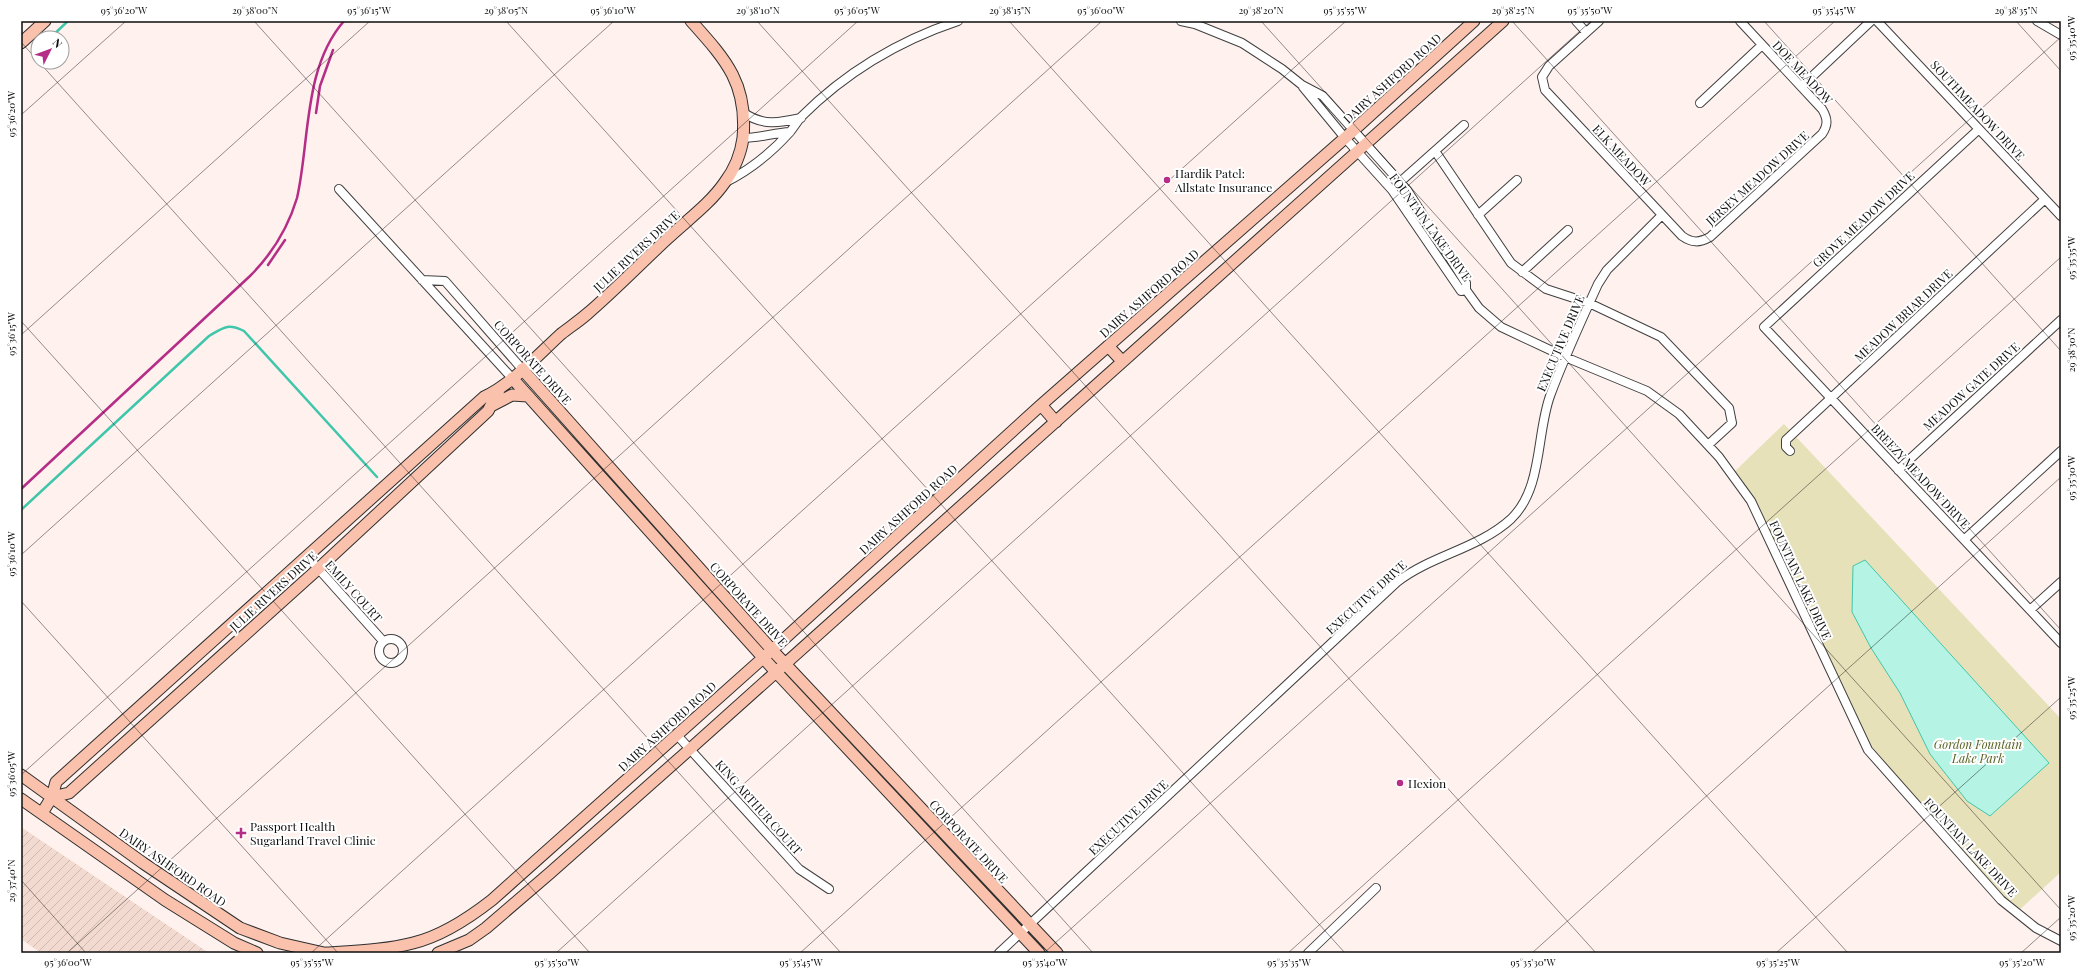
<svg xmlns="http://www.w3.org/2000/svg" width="2082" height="974" font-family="'Playfair Display',serif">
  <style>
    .farmland { fill: url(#farmland-furrows) }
    .park { fill: #e7e1ba }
    .water { fill: #b5f3e4; stroke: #40c6aa }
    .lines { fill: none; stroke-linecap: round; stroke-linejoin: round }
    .stream { stroke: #40c6aa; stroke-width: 2.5 }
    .street-casing { stroke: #404040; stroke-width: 10 }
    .secondary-casing { stroke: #2f2f2f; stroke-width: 13 }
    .street { stroke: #fff; stroke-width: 8 }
    .secondary { stroke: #fac2ad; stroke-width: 11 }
    .rail { stroke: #b52d86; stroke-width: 2.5 }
    .ticks { fill: none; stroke: #0d0d0d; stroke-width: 1; stroke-opacity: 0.45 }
    .poi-dot { fill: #b52d86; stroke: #fff; stroke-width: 1.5 }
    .labels { text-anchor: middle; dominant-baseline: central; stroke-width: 4; stroke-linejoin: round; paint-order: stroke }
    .street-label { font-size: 12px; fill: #0d0d0d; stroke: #fff }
    .poi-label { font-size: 12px; fill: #0d0d0d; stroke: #fff; text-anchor: start }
    .park-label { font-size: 12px; font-style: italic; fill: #556121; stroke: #fff }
    .neatline { fill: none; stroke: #0d0d0d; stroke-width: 1.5 }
    .ticks-label { font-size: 10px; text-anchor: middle; fill: #0d0d0d }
  </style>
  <defs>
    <pattern id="farmland-furrows" width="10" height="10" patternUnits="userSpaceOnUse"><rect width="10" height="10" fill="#f3dad0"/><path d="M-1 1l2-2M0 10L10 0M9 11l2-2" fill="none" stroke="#cfbab1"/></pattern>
  </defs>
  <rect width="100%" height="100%" fill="#fef1ee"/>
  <!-- farmland -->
  <path class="farmland" d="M21,827L209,953H41L21,939Z"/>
  <!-- park -->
  <path class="park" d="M1784,424L2061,719V872L2016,913L1868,750L1774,550L1732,474Z"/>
  <!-- water -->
  <path class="water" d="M1865,560L2049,763L1990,816L1967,801L1930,754L1900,693L1871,648L1852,612L1853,566Z"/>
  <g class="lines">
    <!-- stream -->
    <path class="stream" d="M50,38L68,21
      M37,49H38
      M21,510L209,336C224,327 228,323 244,331L377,477"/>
    <defs>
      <path id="street" d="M1181,21L1195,24L1242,43L1282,69L1302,85L1323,96L1407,190L1466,283V290L1479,308L1501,327L1565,357L1647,391L1679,414L1719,457L1751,501L1868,750L2001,900L2036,928L2061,941
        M1576,21L1586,32
        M1599,21L1549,66L1542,77L1545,90L1682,236C1692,243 1699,243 1710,237L1822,134C1828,125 1828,119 1822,109L1740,21
        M1877,21L2061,216
        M2037,21L2061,35
        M1802,86L1871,21
        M1303,87L1345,138L1392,190L1461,291L1466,290
        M1700,103L1762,45
        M744,113C763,126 779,123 801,118
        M1979,129L1764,327L2061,643
        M743,138C759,138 774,133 790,132
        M1435,151L1511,263L1546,289L1589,303L1661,337L1729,408L1732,423L1708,445
        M726,182C750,170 772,152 790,132C794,127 797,122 801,117C846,72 898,41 958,21
        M1400,182L1464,125
        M339,189L512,378
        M1478,215L1517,180
        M1522,272L1568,230
        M422,280L445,281L522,369
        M1790,451L1786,447V440L2045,199
        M1898,470L2061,320
        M1965,539L2061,451
        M307,556L383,641
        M2030,610L2061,582
        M379 651a12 12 0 1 1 24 0a12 12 0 1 1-24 0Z
        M677,735L799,869L829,889
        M999,953L1397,582C1432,555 1478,549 1511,519C1543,488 1536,435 1550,396C1564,358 1581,321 1598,284L1607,270L1662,215
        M1308,953L1376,888"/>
      <path id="secondary" d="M21,43L45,21
        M1108,346L1122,361
        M522,369L772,650L1057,953
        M512,378L776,672L1039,953
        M493,405L512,395L528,396
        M1041,405L1056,422
        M21,775L143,863L240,928L280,943L324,953
        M52,797L69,793L318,569L488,411L499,390
        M21,799L165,900L234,943L257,953
        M42,813L52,797L56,782L484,397C511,385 539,354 561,334C570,327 579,321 587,314C615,290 640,264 667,239C686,221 710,204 725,182C734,170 741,153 743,138C748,83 725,59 691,21
        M327,953C356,951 386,950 413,943C442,936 469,918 492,900L772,650L1041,405L1345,138L1474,21
        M438,953L469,940L486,928L550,873L690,749L1503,21"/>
    </defs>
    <!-- street casing -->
    <use href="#street" class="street-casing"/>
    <!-- secondary casing -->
    <use href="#secondary" class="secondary-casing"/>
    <!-- street -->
    <use href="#street" class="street"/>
    <!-- secondary -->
    <use href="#secondary" class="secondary"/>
    <!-- rail -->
    <path class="rail" d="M316,113L320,86L333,50
      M268,265L285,240
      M21,489L250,276C272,254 288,228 297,198C310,141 303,68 344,21"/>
  </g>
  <!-- ticks -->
  <path class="ticks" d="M254,21L1093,953M506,21L1345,953M757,21L1596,953M1009,21L1848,953M1261,21L2061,910M1512,21L2061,630M1764,21L2061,351M2016,21L2061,71M21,42L38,61M39,62L841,953M21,115L126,21M21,321L590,953M21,335L370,21M21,555L614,21M21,601L338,953M21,775L858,21M21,880L86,953M67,953L1102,21M311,953L1346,21M556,953L1591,21M800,953L1835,21M1044,953L2061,37M1288,953L2061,257M1532,953L2061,477M1776,953L2061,697M2021,953L2061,917"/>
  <!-- markers -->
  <g class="poi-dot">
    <circle cx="1167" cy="180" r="4"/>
    <circle cx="1400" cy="783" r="4"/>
    <path d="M239 827h4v4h4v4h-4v4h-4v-4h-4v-4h4z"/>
  </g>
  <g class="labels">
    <!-- street labels -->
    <g class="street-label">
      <text transform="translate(1803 72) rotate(47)">DOE MEADOW</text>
      <text transform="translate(1392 78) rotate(-42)">DAIRY ASHFORD ROAD</text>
      <text transform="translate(1978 110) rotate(47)">SOUTHMEADOW DRIVE</text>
      <text transform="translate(1622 155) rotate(47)">ELK MEADOW</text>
      <text transform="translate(1757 178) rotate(-42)">JERSEY MEADOW DRIVE</text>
      <text transform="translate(1863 219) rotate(-43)">GROVE MEADOW DRIVE</text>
      <text transform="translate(1431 227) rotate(54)">FOUNTAIN LAKE DRIVE</text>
      <text transform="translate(636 251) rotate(-43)">JULIE RIVERS DRIVE</text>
      <text transform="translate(1149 293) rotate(-41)">DAIRY ASHFORD ROAD</text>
      <text transform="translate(1903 315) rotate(-43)">MEADOW BRIAR DRIVE</text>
      <text transform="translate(1560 343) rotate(-67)">EXECUTIVE DRIVE</text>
      <text transform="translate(533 362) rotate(48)">CORPORATE DRIVE</text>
      <text transform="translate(1971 386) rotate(-42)">MEADOW GATE DRIVE</text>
      <text transform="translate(1921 476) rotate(47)">BREEZY MEADOW DRIVE</text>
      <text transform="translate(908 509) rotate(-42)">DAIRY ASHFORD ROAD</text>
      <text transform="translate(1801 580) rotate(65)">FOUNTAIN LAKE DRIVE</text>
      <text transform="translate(273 591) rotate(-42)">JULIE RIVERS DRIVE</text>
      <text transform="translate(354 591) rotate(48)">EMILY COURT</text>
      <text transform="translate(1366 597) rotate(-42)">EXECUTIVE DRIVE</text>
      <text transform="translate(749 604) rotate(48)">CORPORATE DRIVE</text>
      <text transform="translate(667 726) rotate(-42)">DAIRY ASHFORD ROAD</text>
      <text transform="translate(759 807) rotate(48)">KING ARTHUR COURT</text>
      <text transform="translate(1128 817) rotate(-43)">EXECUTIVE DRIVE</text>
      <text transform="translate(969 841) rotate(47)">CORPORATE DRIVE</text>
      <text transform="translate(1971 847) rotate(47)">FOUNTAIN LAKE DRIVE</text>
      <text transform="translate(173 867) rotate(35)">DAIRY ASHFORD ROAD</text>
    </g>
    <!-- poi labels -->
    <g class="poi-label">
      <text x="1175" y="173">Hardik Patel:<tspan x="1175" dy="14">Allstate Insurance</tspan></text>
      <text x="1408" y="783">Hexion</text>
      <text x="250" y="826">Passport Health<tspan x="250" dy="14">Sugarland Travel Clinic</tspan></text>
    </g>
    <!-- park labels -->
    <g class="park-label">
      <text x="1978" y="744">Gordon Fountain<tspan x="1978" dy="14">Lake Park</tspan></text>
    </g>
  </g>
  <!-- border -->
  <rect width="2082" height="974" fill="none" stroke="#ffffff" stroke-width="44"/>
  <!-- north arrow -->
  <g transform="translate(50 50) rotate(48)"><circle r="19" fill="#ffffff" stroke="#9e9e9e"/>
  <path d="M0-3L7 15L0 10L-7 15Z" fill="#b52d86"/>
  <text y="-6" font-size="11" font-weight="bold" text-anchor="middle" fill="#0d0d0d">N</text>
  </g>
  <rect x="22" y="22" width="2038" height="930" class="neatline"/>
  <g class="ticks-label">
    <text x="124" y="14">95°36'20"W</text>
    <text x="255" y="14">29°38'00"N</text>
    <text x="369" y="14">95°36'15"W</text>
    <text x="506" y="14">29°38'05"N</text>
    <text x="613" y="14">95°36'10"W</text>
    <text x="758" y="14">29°38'10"N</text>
    <text x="857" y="14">95°36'05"W</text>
    <text x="1010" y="14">29°38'15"N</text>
    <text x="1101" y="14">95°36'00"W</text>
    <text x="1261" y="14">29°38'20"N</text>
    <text x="1345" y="14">95°35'55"W</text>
    <text x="1513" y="14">29°38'25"N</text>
    <text x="1590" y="14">95°35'50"W</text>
    <text x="1834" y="14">95°35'45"W</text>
    <text x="2016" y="14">29°38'35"N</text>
    <text transform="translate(2071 38) rotate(-90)" y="4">95°35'40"W</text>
    <text transform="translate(11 114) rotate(-90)" y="4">95°36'20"W</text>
    <text transform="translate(2071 258) rotate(-90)" y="4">95°35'35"W</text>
    <text transform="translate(11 334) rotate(-90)" y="4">95°36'15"W</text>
    <text transform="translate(2071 350) rotate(-90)" y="4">29°38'30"N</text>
    <text transform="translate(2071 478) rotate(-90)" y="4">95°35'30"W</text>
    <text transform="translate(11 554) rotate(-90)" y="4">95°36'10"W</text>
    <text transform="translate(2071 698) rotate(-90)" y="4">95°35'25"W</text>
    <text transform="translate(11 774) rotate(-90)" y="4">95°36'05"W</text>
    <text transform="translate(11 881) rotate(-90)" y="4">29°37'40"N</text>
    <text transform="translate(2071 918) rotate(-90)" y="4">95°35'20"W</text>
    <text x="68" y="966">95°36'00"W</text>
    <text x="312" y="966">95°35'55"W</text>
    <text x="557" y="966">95°35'50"W</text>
    <text x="801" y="966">95°35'45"W</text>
    <text x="1045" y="966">95°35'40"W</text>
    <text x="1289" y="966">95°35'35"W</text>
    <text x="1533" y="966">95°35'30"W</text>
    <text x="1778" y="966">95°35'25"W</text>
    <text x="2022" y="966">95°35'20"W</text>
  </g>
</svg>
